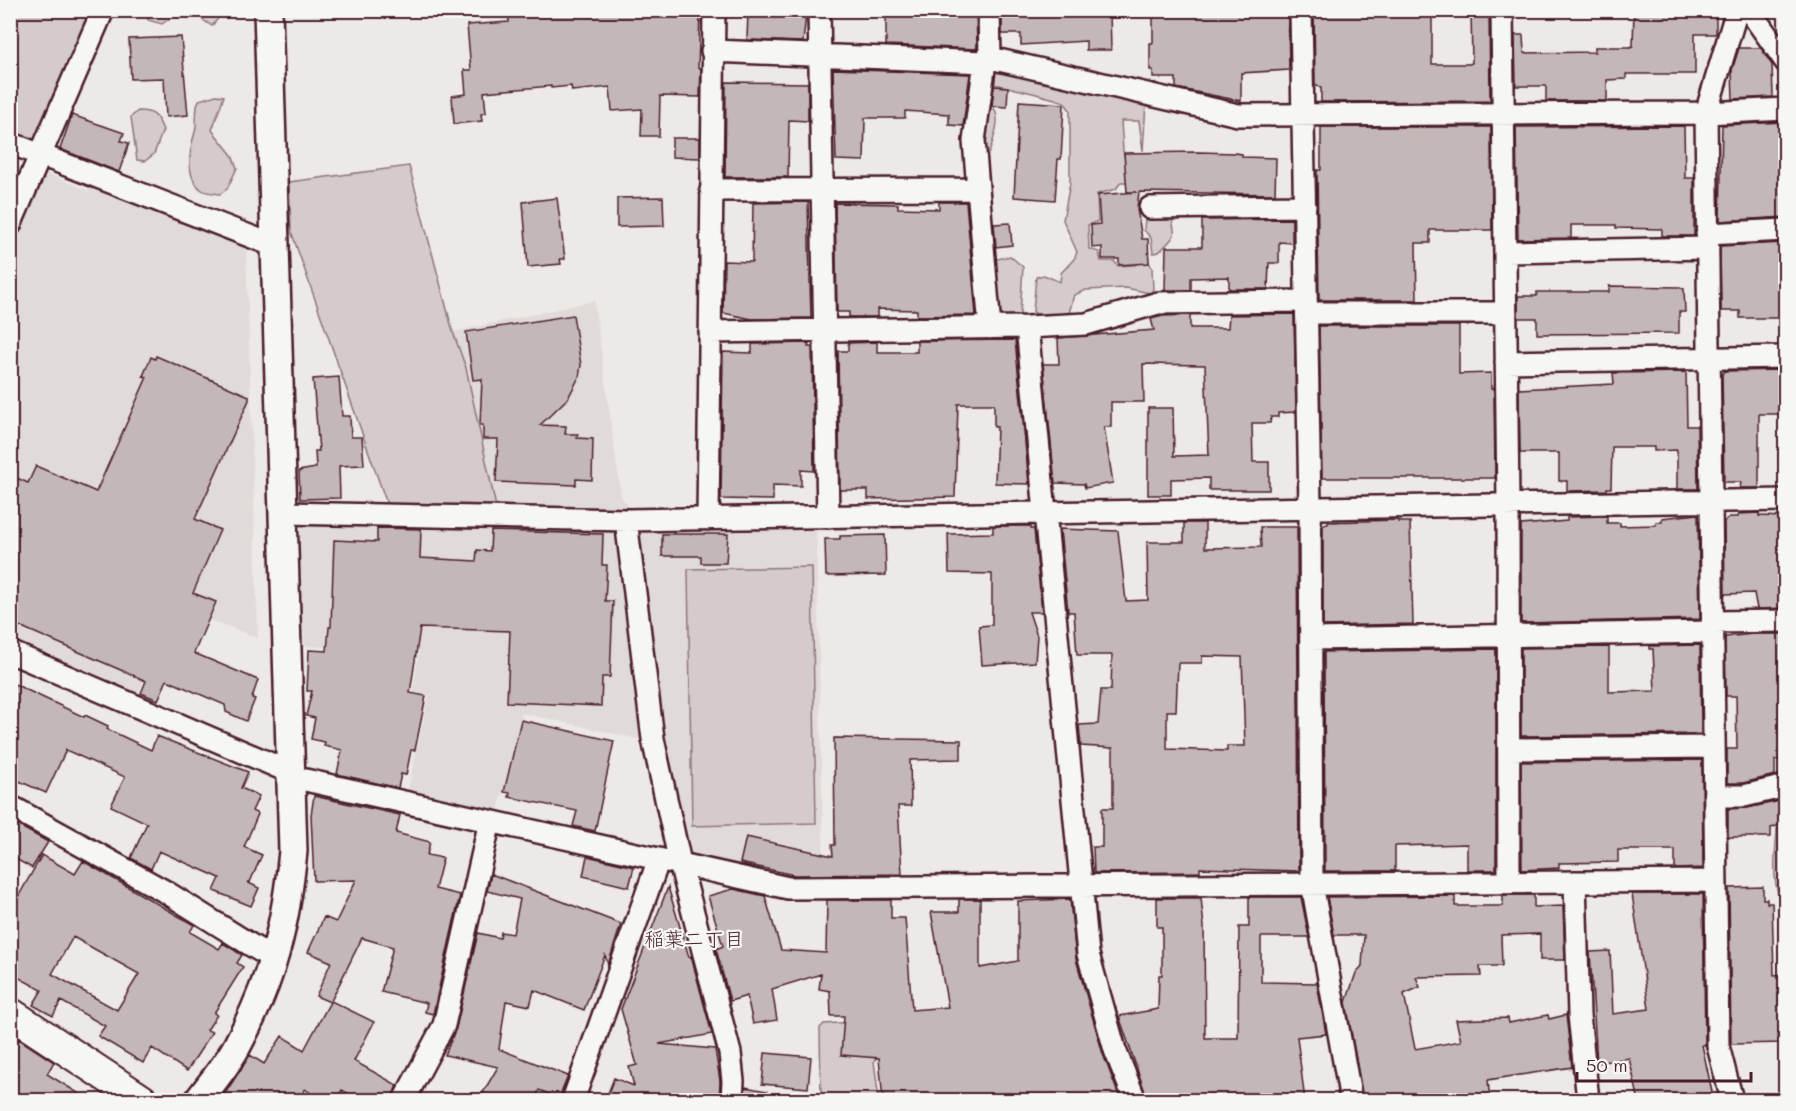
<svg xmlns="http://www.w3.org/2000/svg" width="1796" height="1111" font-family="Mali,'Klee One',sans-serif">
  <style>
    .built { fill: #e0dad8 }
    .green { fill: #d4cbca; stroke: #8f757a; stroke-width: 1.5 }
    .building { fill: #c4b7b7; stroke: #4a1f2b; stroke-width: 1.5; fill-rule: evenodd }
    .lines { fill: none; stroke-linecap: round; stroke-linejoin: round }
    .minor-casing { stroke: #4a1f2b; stroke-width: 26 }
    .tertiary-casing { stroke: #4a1f2b; stroke-width: 32 }
    .secondary-casing { stroke: #4a1f2b; stroke-width: 34 }
    .minor { stroke: #f6f6f2; stroke-width: 21 }
    .tertiary { stroke: #f6f6f2; stroke-width: 27 }
    .secondary { stroke: #f6f6f2; stroke-width: 30 }
    .labels { text-anchor: middle; dominant-baseline: central; stroke-width: 4.5; stroke-linejoin: round; paint-order: stroke }
    .neighbourhood-label { font-size: 20px; fill: #4a1f2b; stroke: #f6f6f2 }
  </style>
  <rect width="100%" height="100%" fill="#ece9e6"/>
  <filter id="ink" filterUnits="userSpaceOnUse"><feTurbulence type="fractalNoise" baseFrequency=".0167" numOctaves="2"/><feDisplacementMap in="SourceGraphic" scale="12" xChannelSelector="R" yChannelSelector="G"/><feConvolveMatrix kernelMatrix="1 2 1 2 8 2 1 2 1" color-interpolation-filters="sRGB"/></filter>
  <g filter="url(#ink)">
    <!-- built -->
    <path class="built" d="M46,173L89,191L91,184L240,240L246,248L258,638L177,607L138,693L11,638V254Z
      M594,301L621,496L644,528L816,525L824,880L795,881L687,858L665,745L522,713L497,814L407,794L429,695L413,692L419,651L304,646L300,532L302,526L309,522L499,525L466,368L453,332Z"/>
    <!-- green -->
    <path class="green" d="M11,11H93L39,137L27,141L11,133Z
      M146,11L223,10L224,11L212,26L194,14L180,11L162,24L148,20Z
      M1000,65L1146,103L1143,151L1139,121H1121L1123,151L1130,182H1121L1116,189L1097,194L1098,221L1088,225L1089,249L1099,252L1101,261H1114L1118,266L1135,265L1138,259L1148,260L1152,268L1153,290L1150,293L1126,288L1086,290L1074,295L1069,313L1044,318L1033,312L1036,277L1044,275L1060,282L1061,273L1074,259L1077,252L1063,220L1070,183V110C1069,109 1065,103 1064,102C1058,99 1001,85 993,84L991,103C1003,117 994,137 989,153L983,152L990,74Z
      M216,95L224,96L212,130L232,155L237,168L227,189L220,194C215,193 206,193 202,190C184,177 190,148 195,132C198,121 194,111 199,100Z
      M138,111C154,111 157,115 163,130L154,154L145,161L137,160L131,117Z
      M409,166L453,332L466,368L496,507L387,504L291,231L289,182Z
      M1171,216C1175,234 1178,233 1165,246C1160,251 1160,253 1153,253L1151,238L1144,230L1145,217Z
      M1010,256L1023,267L1020,315L1017,318H1004L998,316L993,260Z
      M812,567L816,823L692,826L688,569Z
      M1785,826H1786L1785,905C1769,887 1776,853 1777,829Z
      M868,1021L879,1055L874,1061L879,1100H821L820,1028L824,1024Z"/>
    <!-- building -->
    <path class="building" d="M508,10H676V14L700,15L698,68H701L700,97L660,96L659,136H641L642,109L612,111L610,87L572,91L571,86L551,88V86L484,92L486,113L481,114L482,121L454,124L452,96L466,94L464,70H471L467,25L509,22Z
      M886,10H976L977,46L976,49L886,45Z
      M1002,10L1110,12L1111,50H1086V41L1021,45V34H1002Z
      M1153,10H1288L1289,70L1241,73V101L1176,88V78H1153V70H1150V43H1153Z
      M1314,10H1432V64H1469L1472,63L1471,10H1489L1490,101L1321,102V88L1315,85Z
      M1634,10H1693V16H1716V34H1695V74H1626V79L1607,80V101H1546V86H1516L1515,35H1523L1524,53L1595,52V47H1630L1633,46Z
      M748,12L806,14L803,42L747,40Z
      M181,37L188,115L166,117L164,78L131,79L129,39Z
      M1739,48H1761L1772,65L1773,97L1733,99L1732,70Z
      M833,69L970,74L963,126L949,125V114L905,111V118H865L864,161L836,160Z
      M726,82L808,83V121L789,120L788,177H725Z
      M994,86L1008,87L1007,107L992,106Z
      M1019,101L1064,104L1061,159H1058L1055,200L1014,197Z
      M72,115L124,133L121,141L129,143L119,172L60,149Z
      M1785,122V217L1720,221L1722,125Z
      M1684,126L1685,178H1694V236H1662V229L1616,228V225H1571V238L1518,239L1516,127Z
      M1321,127H1491L1492,230H1430V243H1416L1417,300H1319L1317,170H1321Z
      M672,138H700V158L672,157Z
      M1199,152L1235,153L1242,154V157L1276,158L1275,194L1139,192L1137,209L1142,239H1148L1149,263L1119,265V259H1102V247L1092,248L1091,225L1100,224L1098,195L1137,192H1127L1124,153Z
      M663,197L664,226L617,227V198Z
      M557,198L565,259H560L561,264L528,267L523,202Z
      M808,202L811,318L752,319L723,313L724,261L752,262L753,203Z
      M939,202H966L976,315L917,316V310L877,309V317H849V312H837L835,203L898,204V208L939,209Z
      M1292,219V243L1279,242V263H1269L1268,289H1229V277L1191,278V290H1165L1166,247H1202V220Z
      M1010,223L1012,245L996,247L994,224Z
      M1785,243V318H1740V311H1721L1720,246Z
      M1609,286L1680,287L1684,289L1685,312H1679V333L1537,334V318H1518V296H1537V292H1609Z
      M1294,314L1296,412L1278,413V417H1271L1270,423H1252L1253,462H1269V490H1209V478L1171,479V495H1148V408H1173L1174,456L1209,455L1205,365L1143,364L1144,402H1111V427H1104L1113,483L1085,488L1084,484L1055,483L1043,364H1059L1058,338L1154,330L1151,319L1163,316L1190,315V328H1228L1229,315Z
      M573,315L581,365L579,377L568,398L540,425L566,426L565,434H578L577,438L593,439L592,480L576,479V485L496,482L498,439H483V425H480L482,379L473,380L466,332Z
      M1319,326H1459V374L1491,373V389H1494L1495,478H1322Z
      M1015,340L1029,484L995,483L997,427H994V404H958L955,497L868,499V490H840L838,351H848V343L877,342V352H917V341Z
      M809,343L808,347H812L814,471L801,470V486L773,485V500L721,499L723,352L752,353V344Z
      M156,356L249,396V400L195,519L220,530L193,593L216,602L194,653L258,680L252,698L255,699L246,721L226,712L225,705L167,680L158,700L141,693L146,681L10,622V475L28,483L36,466L96,492L147,377L143,376L151,357L155,359Z
      M1785,370V414H1759V488H1740L1741,482H1724L1722,374L1725,371Z
      M1686,372L1687,426H1697L1698,489H1677V450L1654,451V447H1612L1611,488H1607V490L1567,491V481H1559V453H1520L1519,389L1614,384L1613,373Z
      M339,377L342,416H350L351,437H362L364,465L339,466L340,498L300,499L299,471L316,468L315,451H319L313,379Z
      M1759,513V516L1785,517V608L1757,609L1754,593L1725,594L1724,522L1729,517H1738L1739,514Z
      M1698,514L1700,619L1521,623V525L1567,521V517L1607,516V523H1620V526L1656,525V522H1662V518Z
      M1398,520V522H1410L1413,624L1323,626V525L1328,524V522Z
      M1184,523H1205V548L1261,547L1260,527H1297L1299,871L1200,868V872L1094,873L1093,847H1102V808H1113V748L1081,746L1079,725L1098,724L1101,690H1111L1112,655H1077L1074,612H1068L1060,529L1118,531L1126,601L1148,600L1147,542H1184ZM1202,656L1242,657L1245,746H1227V751L1167,749V711H1176L1178,663H1202Z
      M993,526H1031V529H1034L1042,612H1029L1037,636L1035,662L982,665L979,626L992,625V574L949,573L948,534L993,533Z
      M377,528L421,529L420,558L476,561L477,550L490,551L491,531L603,534L602,565H607L605,601H613L610,677H602L601,706L507,702L510,631L420,628L410,693L426,696L415,750H411L406,775L401,774L398,788L337,774L342,750L324,746L325,742L311,739L315,718L306,716L312,691H307L309,650L327,651L329,627H331L334,540L377,542Z
      M662,534H728L726,563H701V556H662Z
      M885,535L886,575L826,576L825,539H840V536Z
      M1753,634H1785V759L1775,760V775L1743,783H1727V749H1737L1736,696H1726L1725,637Z
      M1700,645L1701,734L1521,736V648L1609,647V692L1655,691L1653,649H1650V646Z
      M1496,649V870H1467V844L1395,846V871H1325L1324,652Z
      M10,682L84,717L85,715L108,726L107,729L151,750L157,736L248,772L241,788L259,796L252,811L258,814L244,847L262,855L250,882H247L259,888L251,906L214,891L220,878L159,851L151,869L131,858L147,823L111,806L125,777L66,750L46,793L10,777Z
      M521,720L614,741L595,831L573,826L577,811L509,797L510,793L504,792Z
      M834,738L961,740V759L910,760L911,806H898L902,874L794,875L740,863L746,837L833,856L832,845H835Z
      M1702,760L1703,868L1675,869V850H1618V862L1559,863V868L1522,870L1521,762Z
      M314,796L400,815L396,833L430,842L427,855L443,858L435,889L460,895L433,1014L425,1012L427,1003L381,992L393,947L362,938L331,1001L374,1022L354,1061L397,1085L391,1101H362L342,1090L336,1101H322L305,1089L298,1101H220L250,1055L264,1064L282,1036L304,1050L330,1002L316,996L331,962L308,952L324,917L336,922L356,880L314,881L311,815Z
      M1785,800V823L1771,828V837H1728V809L1747,808Z
      M10,821L48,842L32,868L10,856Z
      M42,855L75,874L83,861L194,925L190,932L219,949L223,943L242,955L237,963L243,967L214,1013L217,1015L207,1030L212,1032L187,1071L152,1048L143,1063L98,1036L105,1026L61,1001L53,1016L33,1005L42,990L10,973V911ZM73,937L139,974L117,1010L52,974Z
      M587,856L634,867L629,887L583,876Z
      M491,874L621,924L608,965L605,955L584,1010L534,990L530,1006L506,1001L499,1049L568,1076L559,1098L539,1090L535,1101H478L498,1067L445,1055L456,1028L478,933L500,938L501,932L513,934L520,899L487,891Z
      M668,887L689,957L691,956L712,1034L659,1044L715,1049L720,1081L719,1101H605L614,1078L634,1086L629,1067L637,1065L621,1009Z
      M1763,887V899H1767V903H1772L1774,975L1785,974V1043L1731,1044L1729,888Z
      M733,889L765,896L781,950L826,953L827,900H891V918H905L912,1010L948,1007L931,912H959V899H980V968L1018,961V901L1070,899L1076,959L1103,1054L1121,1101H883L879,1058L841,1055L844,1016H831L830,991L819,989L821,974L772,989L777,1020L753,1024L747,996L730,1001L716,949L723,946L708,896Z
      M1632,894H1703L1705,1045H1702L1714,1101H1639L1629,1058L1597,1063L1590,952L1610,951L1613,1014L1649,1009Z
      M1503,895H1534V907L1563,906L1565,960H1540V934L1501,935L1502,966H1480L1481,976L1416,977L1420,987L1404,994L1415,1049L1461,1041L1456,1020L1508,1018L1509,1023L1548,1015L1549,1019L1566,1015L1572,1067L1488,1080L1490,1101H1363L1346,1002L1356,973L1362,966L1364,935H1334L1327,897L1455,896V906H1503Z
      M1249,897H1301L1309,937H1261V982L1317,983L1326,1034L1297,1037L1305,1101H1148L1119,1016L1158,1009L1159,975H1162V927H1157V898H1201L1204,927L1205,1038H1238L1239,927H1249Z
      M19,1039L54,1062L47,1074L91,1101H10V1053Z
      M765,1053L811,1057L808,1088L762,1084Z
      M745,1087L767,1091L766,1101H745Z"/>
    <g class="lines">
      <defs>
        <path id="minor" d="M819,10L828,517
          M989,10L990,58L985,62L974,141L990,328
          M1301,10L1310,507L1312,884L1351,1100
          M1502,10L1508,503L1509,882
          M1749,10L1786,62
          M712,51L985,62
          M990,58L1238,115L1706,113L1786,109
          M10,143L275,246
          M711,190L978,189
          M1150,208L1305,206
          M10,225L103,10
          M1707,234L1786,230
          M1505,252L1708,248
          M1307,313H1506
          M1027,327L1088,954L1115,1050L1135,1100
          M710,332L1027,327L1086,324L1158,303L1306,301
          M1506,362L1786,357
          M284,513L628,520L1786,500
          M708,519L714,10
          M626,520L653,739L680,863L730,1053L733,1081L732,1100
          M1712,622L1786,621
          M1311,639L1712,632
          M10,652L292,773
          M1509,749L1714,747
          M292,777L788,888L1716,881
          M1715,796H1744L1786,786
          M10,806L166,892L275,960
          M1575,882L1579,1015L1588,1100
          M404,1100L444,1025L490,821
          M573,1100L659,859
          M1732,1100L1718,1046L1706,113L1737,10"/>
        <path id="tertiary" d="M199,1100C212,1082 228,1064 238,1044C273,978 286,924 293,851L268,10"/>
        <path id="secondary" d="M10,1013L142,1100"/>
      </defs>
      <!-- minor casing -->
      <use href="#minor" class="minor-casing"/>
      <!-- tertiary casing -->
      <use href="#tertiary" class="tertiary-casing"/>
      <!-- secondary casing -->
      <use href="#secondary" class="secondary-casing"/>
      <!-- minor -->
      <use href="#minor" class="minor"/>
      <!-- tertiary -->
      <use href="#tertiary" class="tertiary"/>
      <!-- secondary -->
      <use href="#secondary" class="secondary"/>
    </g>
  </g>
  <g class="labels">
    <!-- neighbourhood labels -->
    <g class="neighbourhood-label">
      <text x="694" y="938">稲葉二丁目</text>
    </g>
  </g>
  <!-- margin -->
  <rect width="1796" height="1111" fill="none" stroke="#f6f6f2" stroke-width="36"/>
  <rect x="18" y="18" width="1760" height="1075" fill="none" stroke="#4a1f2b" stroke-width="2" filter="url(#ink)"/>
  <!-- scale -->
  <path d="M1577 1072v9h174v-9" fill="none" stroke="#4a1f2b" stroke-width="3"/>
  <text x="1586" y="1072" font-size="18" fill="#4a1f2b" stroke="#f6f6f2" stroke-width="4.5" paint-order="stroke">50 m</text>
</svg>
